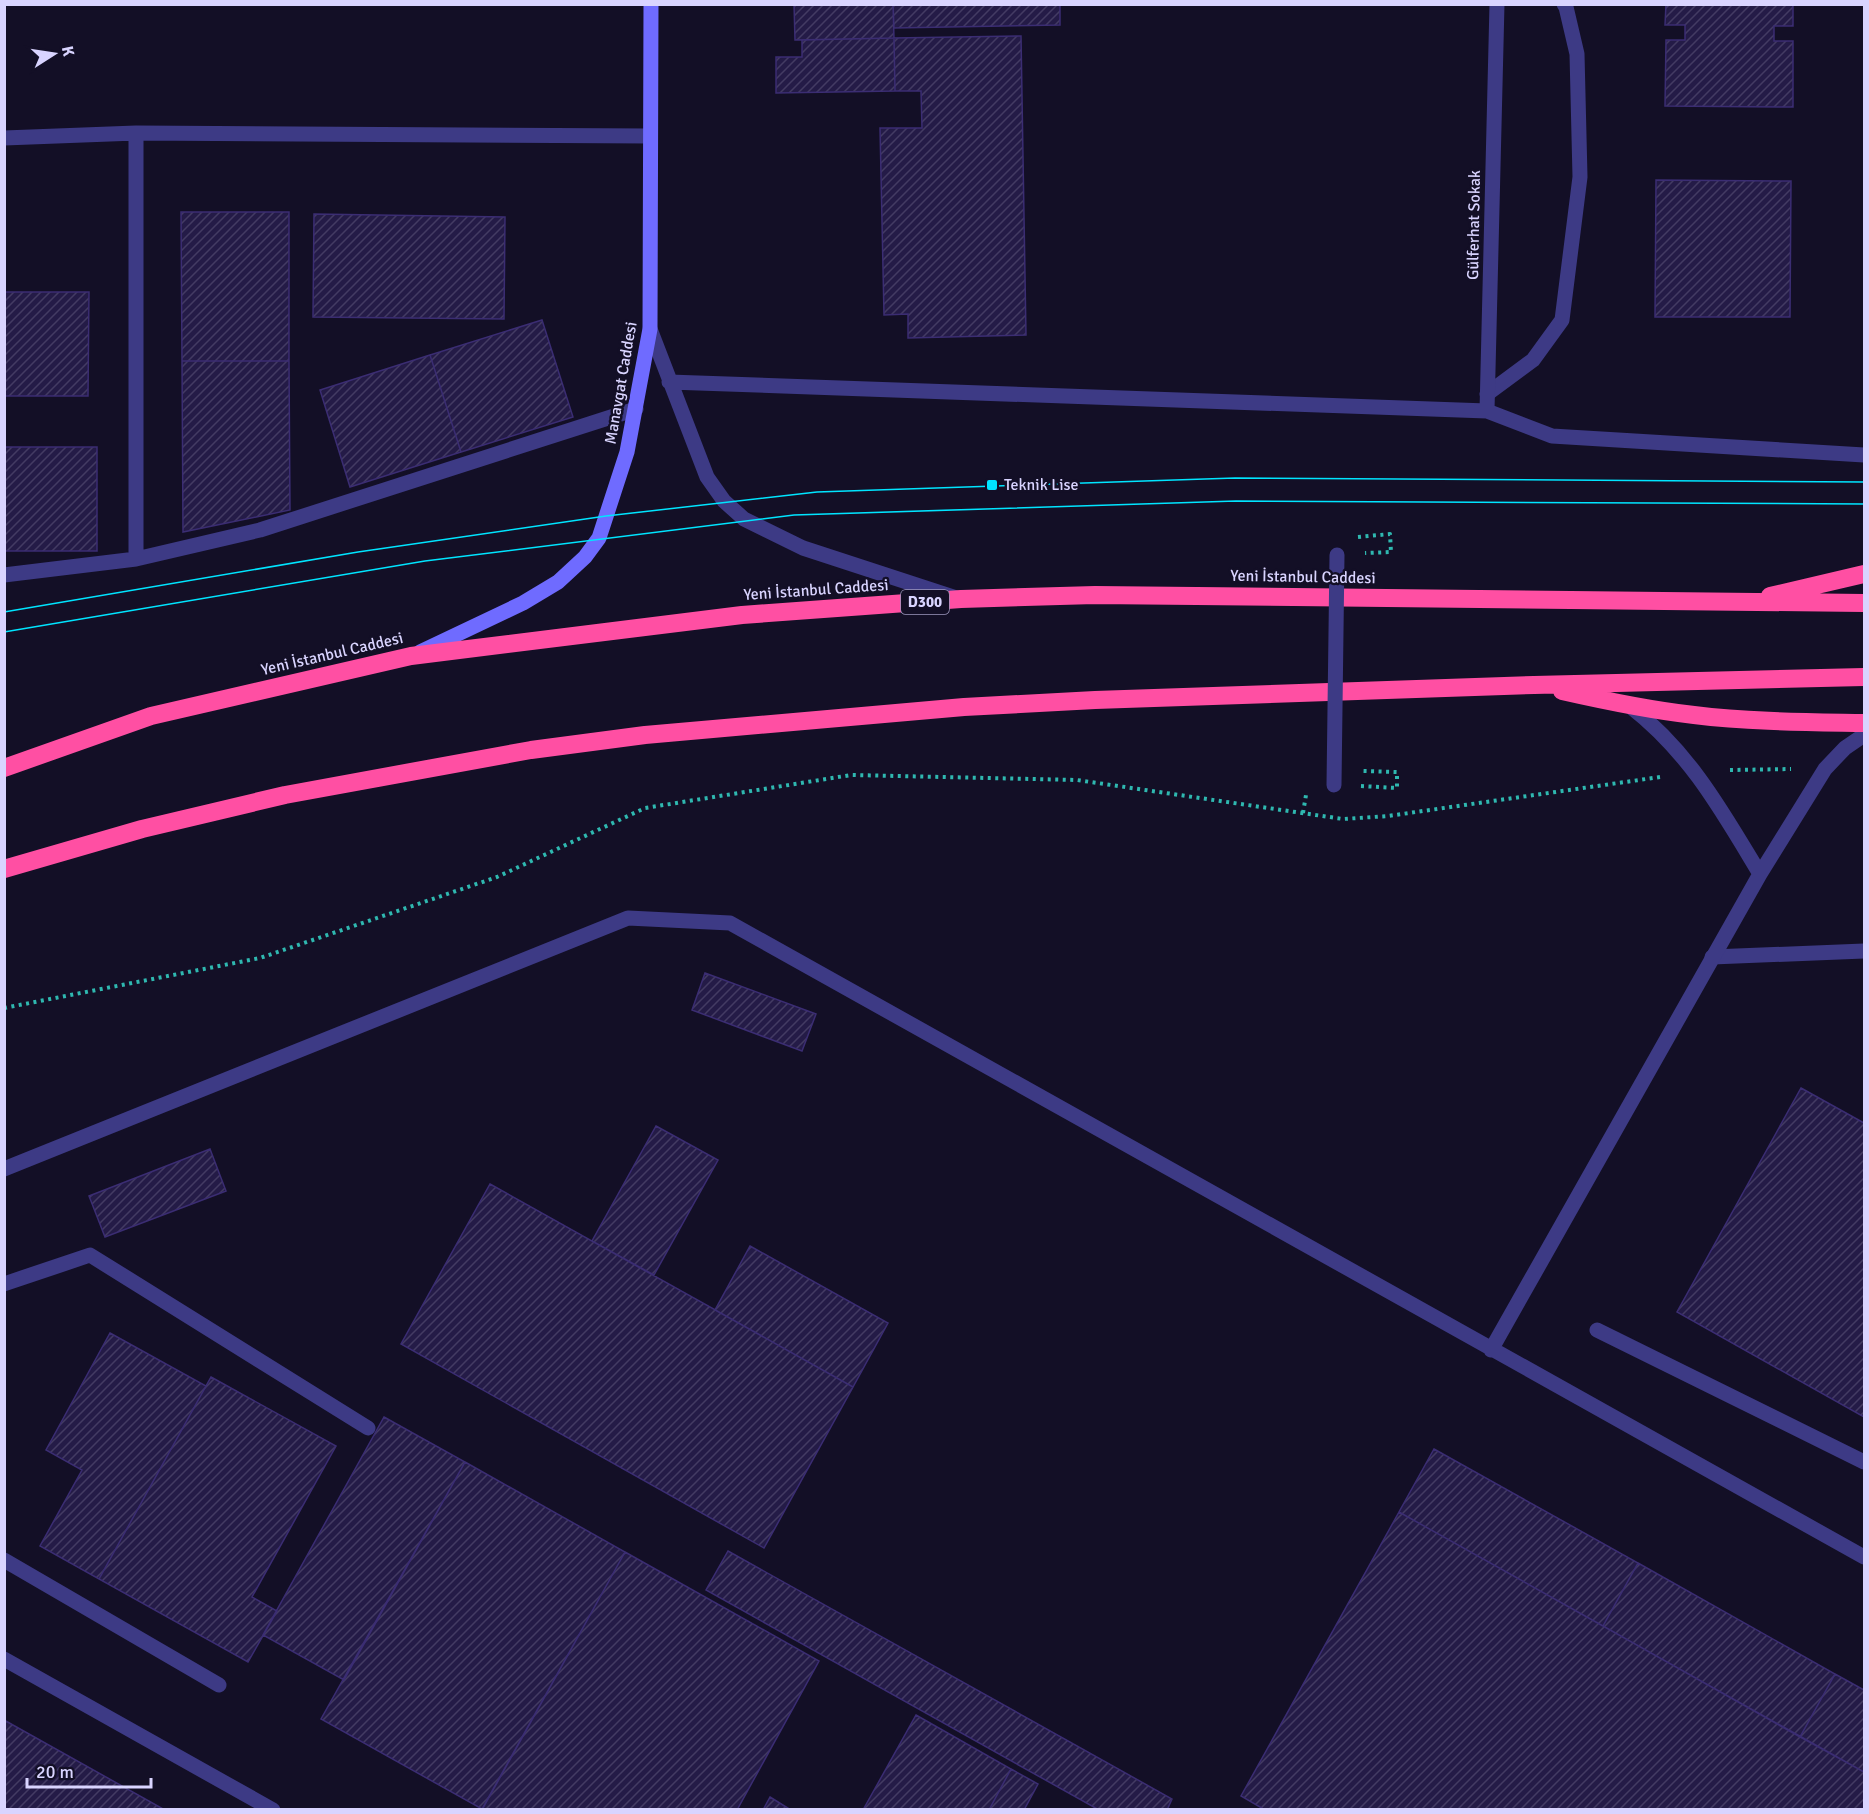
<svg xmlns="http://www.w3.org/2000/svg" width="1869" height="1814" font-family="Signika,sans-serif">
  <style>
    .building { fill: url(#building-hatch); stroke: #3b2d73; stroke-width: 1.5 }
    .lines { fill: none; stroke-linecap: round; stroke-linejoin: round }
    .path { stroke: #2fb8b0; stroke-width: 4; stroke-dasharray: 3 4.5; stroke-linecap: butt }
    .lane { stroke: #3d3a85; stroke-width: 15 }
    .street { stroke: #3d3a85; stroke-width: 15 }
    .secondary { stroke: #6f6bff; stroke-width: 15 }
    .highway { stroke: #ff4fa3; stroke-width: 18 }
    .tram { stroke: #00e5ff; stroke-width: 1.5 }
    .street-bridge { stroke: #3d3a85; stroke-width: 15 }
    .poi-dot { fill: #00e5ff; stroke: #130f26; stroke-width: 2 }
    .labels { text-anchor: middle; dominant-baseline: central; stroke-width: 5; stroke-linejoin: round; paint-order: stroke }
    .shield { fill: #130f26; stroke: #9e99be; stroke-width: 1.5 }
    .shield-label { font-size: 15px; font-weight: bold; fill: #d9d4ff }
    .street-label { font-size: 16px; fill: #d9d4ff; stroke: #130f26 }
    .poi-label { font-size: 16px; fill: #d9d4ff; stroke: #130f26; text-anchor: start }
  </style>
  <defs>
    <pattern id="building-hatch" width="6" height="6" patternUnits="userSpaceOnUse" patternTransform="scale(1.5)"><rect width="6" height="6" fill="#241b47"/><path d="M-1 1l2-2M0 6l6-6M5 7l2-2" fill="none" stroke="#433b63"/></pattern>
  </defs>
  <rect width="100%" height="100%" fill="#130f26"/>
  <!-- building -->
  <path class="building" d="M794,4H893L894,38L795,40Z
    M893,4H1060V25L894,28Z
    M1666,4H1793V26H1774V41H1793V107L1665,106L1666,40H1685V25H1665Z
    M1021,36L1026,335L908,338V314L884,315L880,128H922L921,91H895L894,38Z
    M894,38L895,91L776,93V57H802V40Z
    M1656,180L1791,181L1790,317H1655Z
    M181,212H289V361H182Z
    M314,214L505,217L504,319L313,317Z
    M4,292H89L88,396H4Z
    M542,320L573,417L461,452L430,355Z
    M430,355L461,452L350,487L320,390Z
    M182,361H289L290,510L183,532Z
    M4,447H97V551H4Z
    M705,973L816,1014L802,1051L692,1010Z
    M1801,1088L1864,1123V1417L1677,1312Z
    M656,1126L718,1160L654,1275L592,1241Z
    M210,1149L226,1191L105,1237L89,1196Z
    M490,1184L853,1387L764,1548L401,1344Z
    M750,1246L888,1323L853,1387L715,1310Z
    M110,1333L206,1386L99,1579L40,1546L82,1470L46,1450Z
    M211,1377L336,1446L252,1597L277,1611L248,1662L99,1579Z
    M384,1417L465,1462L344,1680L263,1635Z
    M1434,1449L1638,1563L1603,1626L1399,1512Z
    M465,1462L625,1552L482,1809L321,1719Z
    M1399,1512L1864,1772V1810H1265L1241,1796Z
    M728,1551L1172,1799L1167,1810H1099L706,1590Z
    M625,1552L819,1661L737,1810H482Z
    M1638,1563L1835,1674L1800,1737L1603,1626Z
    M1835,1674L1864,1690V1772L1800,1737Z
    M916,1715L1011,1769L989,1810H863Z
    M4,1720L165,1810H4Z
    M1011,1769L1038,1784L1024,1810H989Z
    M770,1797L791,1810H763Z"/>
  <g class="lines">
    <!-- path -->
    <path class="path" d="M1358,537L1390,534L1391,552L1365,553
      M1730,770L1791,769
      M1361,786L1397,788V772L1363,771
      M1303,813L1306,795
      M4,1008L260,958L497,877L645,808L851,775L1077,780L1343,819L1388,816L1660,777"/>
    <!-- lane -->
    <path class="lane" d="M1487,394L1533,360L1562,320L1580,177L1577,54L1566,7L1564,4
      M1712,957L1864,951
      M1597,1330L1864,1462"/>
    <!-- street -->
    <path class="street" d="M4,138L136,133L650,136
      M650,329L707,477L724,501L744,519L803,548L956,598
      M669,382L1487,411L1497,4
      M1487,411L1552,436L1864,455
      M136,559L260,530L636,409
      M4,575L136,559V133
      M1631,707C1690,753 1722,811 1760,874
      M4,1169L628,918L730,923L1864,1557
      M4,1284L90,1255L368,1428
      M1491,1350L1760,874L1825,769L1845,748L1864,735
      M4,1560L219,1685
      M4,1659L273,1810"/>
    <!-- secondary -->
    <path class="secondary" d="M420,652L523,603L558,582L585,557L599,538L627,452L650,329L651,4"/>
    <!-- highway -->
    <path class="highway" d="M1770,596L1864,574
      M1562,691C1606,701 1649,710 1694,715C1751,722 1808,722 1864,723
      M4,768L151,716L411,656L742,615L961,599L1095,595L1864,603
      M4,869L142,829L285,795L531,750L645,735L964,707L1095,700L1534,685L1864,677"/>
    <!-- tram -->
    <path class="tram" d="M4,612L358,552L606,516L817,492L1235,478L1864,482
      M4,632L425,561L794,515L1236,501L1864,504"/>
    <!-- street-bridge -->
    <path class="street-bridge" d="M1334,785L1337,555"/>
  </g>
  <!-- markers -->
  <rect class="poi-dot" x="986" y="479" width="12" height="12" rx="3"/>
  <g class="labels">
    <!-- shield labels -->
    <rect class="shield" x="901" y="590" width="48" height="24" rx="4.5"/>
    <g class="shield-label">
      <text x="925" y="602">D300</text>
    </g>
    <!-- street labels -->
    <g class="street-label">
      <text transform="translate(1474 225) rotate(-89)">Gülferhat Sokak</text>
      <text transform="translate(621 383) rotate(-80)">Manavgat Caddesi</text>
      <text transform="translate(1303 577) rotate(1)">Yeni İstanbul Caddesi</text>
      <text transform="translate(816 590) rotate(-4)">Yeni İstanbul Caddesi</text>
      <text transform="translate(332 654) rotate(-13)">Yeni İstanbul Caddesi</text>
    </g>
    <!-- poi labels -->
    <g class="poi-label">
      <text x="1004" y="485">Teknik Lise</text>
    </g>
  </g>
  <!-- border -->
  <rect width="1869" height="1814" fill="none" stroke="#d9d4ff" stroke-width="12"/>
  <!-- north arrow -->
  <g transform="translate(54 54) rotate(78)" stroke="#130f26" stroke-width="4.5" paint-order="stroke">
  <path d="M0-4.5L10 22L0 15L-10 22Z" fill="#d9d4ff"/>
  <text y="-9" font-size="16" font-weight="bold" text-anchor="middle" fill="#d9d4ff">K</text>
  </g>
  <!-- scale -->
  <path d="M27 1778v9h124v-9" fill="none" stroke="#d9d4ff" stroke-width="3"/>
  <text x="36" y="1778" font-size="18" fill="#d9d4ff" stroke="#130f26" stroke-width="4.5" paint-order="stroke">20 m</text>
</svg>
